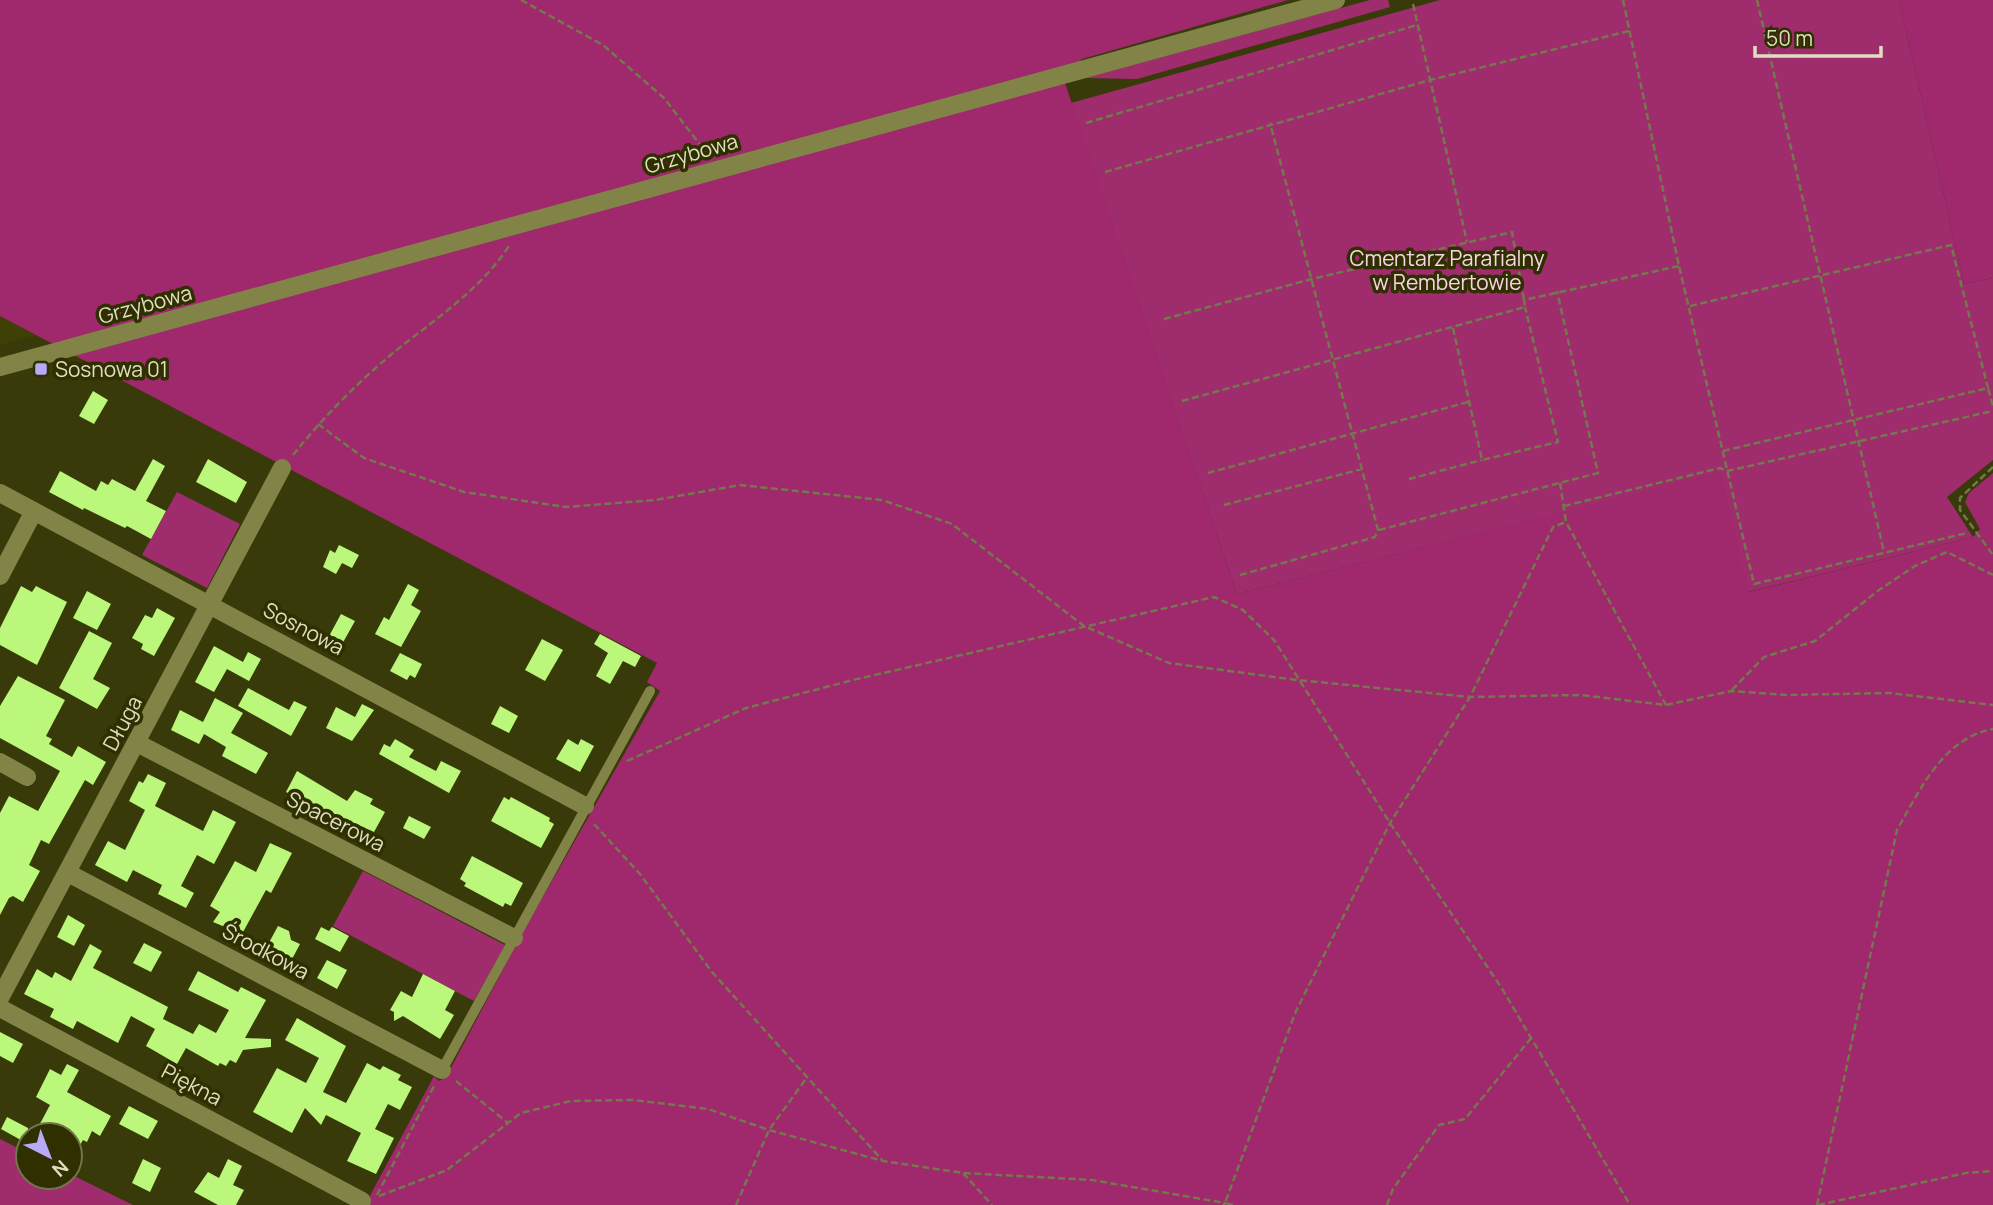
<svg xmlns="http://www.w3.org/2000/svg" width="1993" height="1205" font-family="Manrope,sans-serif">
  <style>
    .built { fill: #3f4005 }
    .green { fill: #9f2d6d }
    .forest { fill: #a0286c }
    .building { fill: #baf77a }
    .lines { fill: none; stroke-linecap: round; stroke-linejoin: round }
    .path { stroke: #75774c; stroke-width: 2.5; stroke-dasharray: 7 3.5; stroke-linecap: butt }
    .service { stroke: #828447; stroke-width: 10 }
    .minor { stroke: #828447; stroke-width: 18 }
    .tertiary { stroke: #828447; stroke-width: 18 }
    .poi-dot { fill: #b7abf8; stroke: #2f2f00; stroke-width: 2.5 }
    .labels { text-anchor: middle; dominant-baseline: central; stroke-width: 7; stroke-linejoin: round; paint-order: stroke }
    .street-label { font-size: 21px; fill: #dddfc0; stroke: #2f2f00 }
    .park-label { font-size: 21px; fill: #f6d6e4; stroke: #2f2f00 }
    .poi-label { font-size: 21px; fill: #dddfc0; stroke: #2f2f00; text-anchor: start }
  </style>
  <rect width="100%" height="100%" fill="#393a09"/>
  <!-- built -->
  <path class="built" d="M0,316L38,335L0,345Z"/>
  <!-- green -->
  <path class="green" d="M1370,0H1388L1390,7L1137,79L1085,78Z
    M1440,0H1899L1964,284L1993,278V460L1947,497L1973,537L1748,592L1720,473L1237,594L1071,103Z
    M177,492L240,524L207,588L142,555Z
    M363,871L505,945L474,1001L333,926Z
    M0,1139L28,1153V1177H70V1174L133,1205H0Z"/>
  <!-- forest -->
  <path class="forest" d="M0,0H1288L1082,59L1063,77L1237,594L1720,472L1749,592L1973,537L1980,529L1965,502L1969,493L1993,473V1205H365L434,1076L439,1081L446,1077L523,932L660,691L647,682L657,663L0,316Z
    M1899,0H1993V278L1964,284Z"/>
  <!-- building -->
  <path class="building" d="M93,391L108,400L94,424L79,416Z
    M153,459L165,466L146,501L166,511L151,539L127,526L125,528L84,508L83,510L49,492L60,471L96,491L101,481L108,485L112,479L135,491Z
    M208,459L247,482L236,503L196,482Z
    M339,545L359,555L352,568L342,563L336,574L323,567L330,550L335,553Z
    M408,584L419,590L411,605L421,611L401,647L375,634L384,617L389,620Z
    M21,586L32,592L36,586L67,602L37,665L0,645V628Z
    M87,591L111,604L97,630L73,618Z
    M157,608L175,618L154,656L141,649L143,644L132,638L145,615L152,618Z
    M282,611L306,623L300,635L276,623Z
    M341,614L355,621L341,646L328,638Z
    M89,631L112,643L93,679L110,688L97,709L59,688Z
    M600,634L641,656L635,667L623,661L610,684L596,676L608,653L594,644Z
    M542,639L563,650L545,681L525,670Z
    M214,646L243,662L248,652L261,659L249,681L227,669L214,692L195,682Z
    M400,653L422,664L415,678L410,675L407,680L390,671Z
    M18,676L65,700L46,736L52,739L49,744L72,757L78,746L106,762L93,785L85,780L49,844L41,840L29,865L40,871L23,902L13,896L9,898L0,915V813L9,796L38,811L60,771L0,738V706Z
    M248,688L289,710L294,701L307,707L291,736L238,706Z
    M215,698L243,713L231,733L268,753L256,774L222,756L226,747L204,734L199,744L171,730L180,710L203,722Z
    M362,704L374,710L352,741L326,728L336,707L355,717Z
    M500,706L518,716L509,733L491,724Z
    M395,739L414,750L409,757L436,771L441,761L461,771L449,793L379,754L384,744L390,747Z
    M568,739L578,745L581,739L594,746L580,772L556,759Z
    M297,771L347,801L355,790L373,799L370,804L385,812L374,832L286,792Z
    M148,774L166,783L155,806L203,831L213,810L236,822L214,864L197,855L181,886L194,893L186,908L158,894L162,885L133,870L127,882L95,865L108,841L125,850L145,810L129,801L139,781L143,783Z
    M504,797L509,800L511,797L550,818L549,821L554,824L541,848L491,821Z
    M409,816L431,827L424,839L403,828Z
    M270,843L292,853L271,893L266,890L242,934L213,922L220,912L210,906L235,861L256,872Z
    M472,856L523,883L511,906L505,903L503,907L464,886L466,883L460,879Z
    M68,915L85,925L74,946L57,937Z
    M278,926L289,931L291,940L300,944L290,963L265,950Z
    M321,927L329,931L332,927L349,936L340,952L315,939Z
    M144,943L162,952L151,972L133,963Z
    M90,944L102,951L93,968L168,1007L163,1019L193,1034L199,1024L216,1033L229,1010L188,990L198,971L238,992L241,987L266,1000L245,1038L271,1039V1047L243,1050L236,1063L230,1060L226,1066L220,1063L218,1066L186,1048L177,1064L146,1046L155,1029L131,1016L118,1043L77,1021L73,1029L50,1017L54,1009L24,994L37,969L52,978L55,972L71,981Z
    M327,960L347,970L337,989L317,978Z
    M423,974L455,991L445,1010L454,1015L440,1039L403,1016L394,1021V1012L390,1010L401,991L412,997Z
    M297,1018L346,1046L323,1092L346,1103L367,1063L380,1070L383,1066L401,1075L398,1080L412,1087L400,1110L388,1104L375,1129L394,1138L376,1174L347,1161L361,1133L326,1115L321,1125L305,1108L292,1133L253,1112L277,1068L306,1083L319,1058L285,1040Z
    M0,1032L23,1044L13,1063L0,1056Z
    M67,1064L79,1070L67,1092L111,1116L100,1136L92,1131L87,1142L83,1140L79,1147L70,1143V1135H34L50,1105L36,1097L50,1069L61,1075Z
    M129,1106L158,1121L148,1139L119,1124Z
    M7,1117L28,1128V1144L1,1129Z
    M143,1159L161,1168L150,1192L132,1183Z
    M228,1159L242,1166L233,1185L244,1190L236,1205H218L194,1192L208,1172L219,1178Z"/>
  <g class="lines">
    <!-- path -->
    <path class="path" d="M521,0L603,45L664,98L708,155
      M1623,0L1679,266L1754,584L1967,533
      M1757,0L1884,552
      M1413,4L1467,242
      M1086,123L1417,25
      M1105,172L1430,80L1629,31
      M1690,306L1951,245L1988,388
      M1164,319L1312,279L1512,232L1524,300
      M1453,328L1482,460L1558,442L1525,307
      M1182,401L1525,307L1524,300L1679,266
      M318,424L364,458L464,492L566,507L655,500L740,485L882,500L952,524L1084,626L1169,663L1297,680L1470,697L1580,695L1666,705L1731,691L1786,695L1889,693L1993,705
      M1723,451L1988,388L1993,407
      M293,455C321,420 353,387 387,358C429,323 478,293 509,246
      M1993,467L1960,498V510L1993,555
      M1208,473L1468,402
      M1409,479L1482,460
      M1560,483L1566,522L1666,705
      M1224,505L1362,469
      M1564,506L1720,468L1727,471L1993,411
      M1379,530L1598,473L1557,291
      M1240,575L1375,537L1378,530L1270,123
      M1732,690L1764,657L1815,641L1879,590L1915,566L1947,552L1993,575
      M627,761L746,708L853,680L1214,597L1243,610L1274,640L1390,823L1501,987L1630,1205
      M594,824L640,874L712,972L883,1161
      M456,1081L508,1123
      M963,1173L992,1205
      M377,1195L434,1086
      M379,1196L447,1170L521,1113L571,1101L633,1100L708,1109L769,1130L883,1161L963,1173L1092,1180L1225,1203L1223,1205
      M736,1205L769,1130L808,1076
      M1233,1205L1225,1203L1296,1011L1390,823L1470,697L1553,527L1566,522
      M1387,1205L1393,1189L1439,1125L1465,1119L1532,1037
      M1817,1205L1897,830C1920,790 1943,738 1993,729
      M1818,1205L1966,1173L1993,1171"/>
    <!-- service -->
    <path class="service" d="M442,1070L650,691"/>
    <!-- minor -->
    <path class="minor" d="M0,493L585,806
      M0,576L34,511
      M137,743L514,938
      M0,762L27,777
      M68,873L442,1070
      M0,998L282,468
      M0,1008L362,1201"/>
    <!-- tertiary -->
    <path class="tertiary" d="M0,367L1336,0"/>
  </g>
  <!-- markers -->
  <rect class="poi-dot" x="34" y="362" width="14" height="14" rx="3.5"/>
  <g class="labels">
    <!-- street labels -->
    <g class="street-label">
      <text transform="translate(691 153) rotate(-16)">Grzybowa</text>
      <text transform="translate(145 304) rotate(-15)">Grzybowa</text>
      <text transform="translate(304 628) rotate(28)">Sosnowa</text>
      <text transform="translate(122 723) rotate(-62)">Długa</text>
      <text transform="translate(336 821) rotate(27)">Spacerowa</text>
      <text transform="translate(266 951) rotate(28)">Środkowa</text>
      <text transform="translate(192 1084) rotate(28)">Piękna</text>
    </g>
    <!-- park labels -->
    <g class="park-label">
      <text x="1447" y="258">Cmentarz Parafialny<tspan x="1447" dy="24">w Rembertowie</tspan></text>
    </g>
    <!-- poi labels -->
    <g class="poi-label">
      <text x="55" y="369">Sosnowa 01</text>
    </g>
  </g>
  <!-- north arrow -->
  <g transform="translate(49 1156) rotate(138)"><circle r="33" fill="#2f2f00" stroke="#75754d" stroke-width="2"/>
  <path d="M0-5L12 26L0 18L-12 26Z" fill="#b7abf8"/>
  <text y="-10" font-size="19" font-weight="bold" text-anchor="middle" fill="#dddfc0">N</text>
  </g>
  <!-- scale -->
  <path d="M1755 46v10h126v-10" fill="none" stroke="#dddfc0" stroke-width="3.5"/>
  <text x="1766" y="46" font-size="21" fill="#dddfc0" stroke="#2f2f00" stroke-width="5" paint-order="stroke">50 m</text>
</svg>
